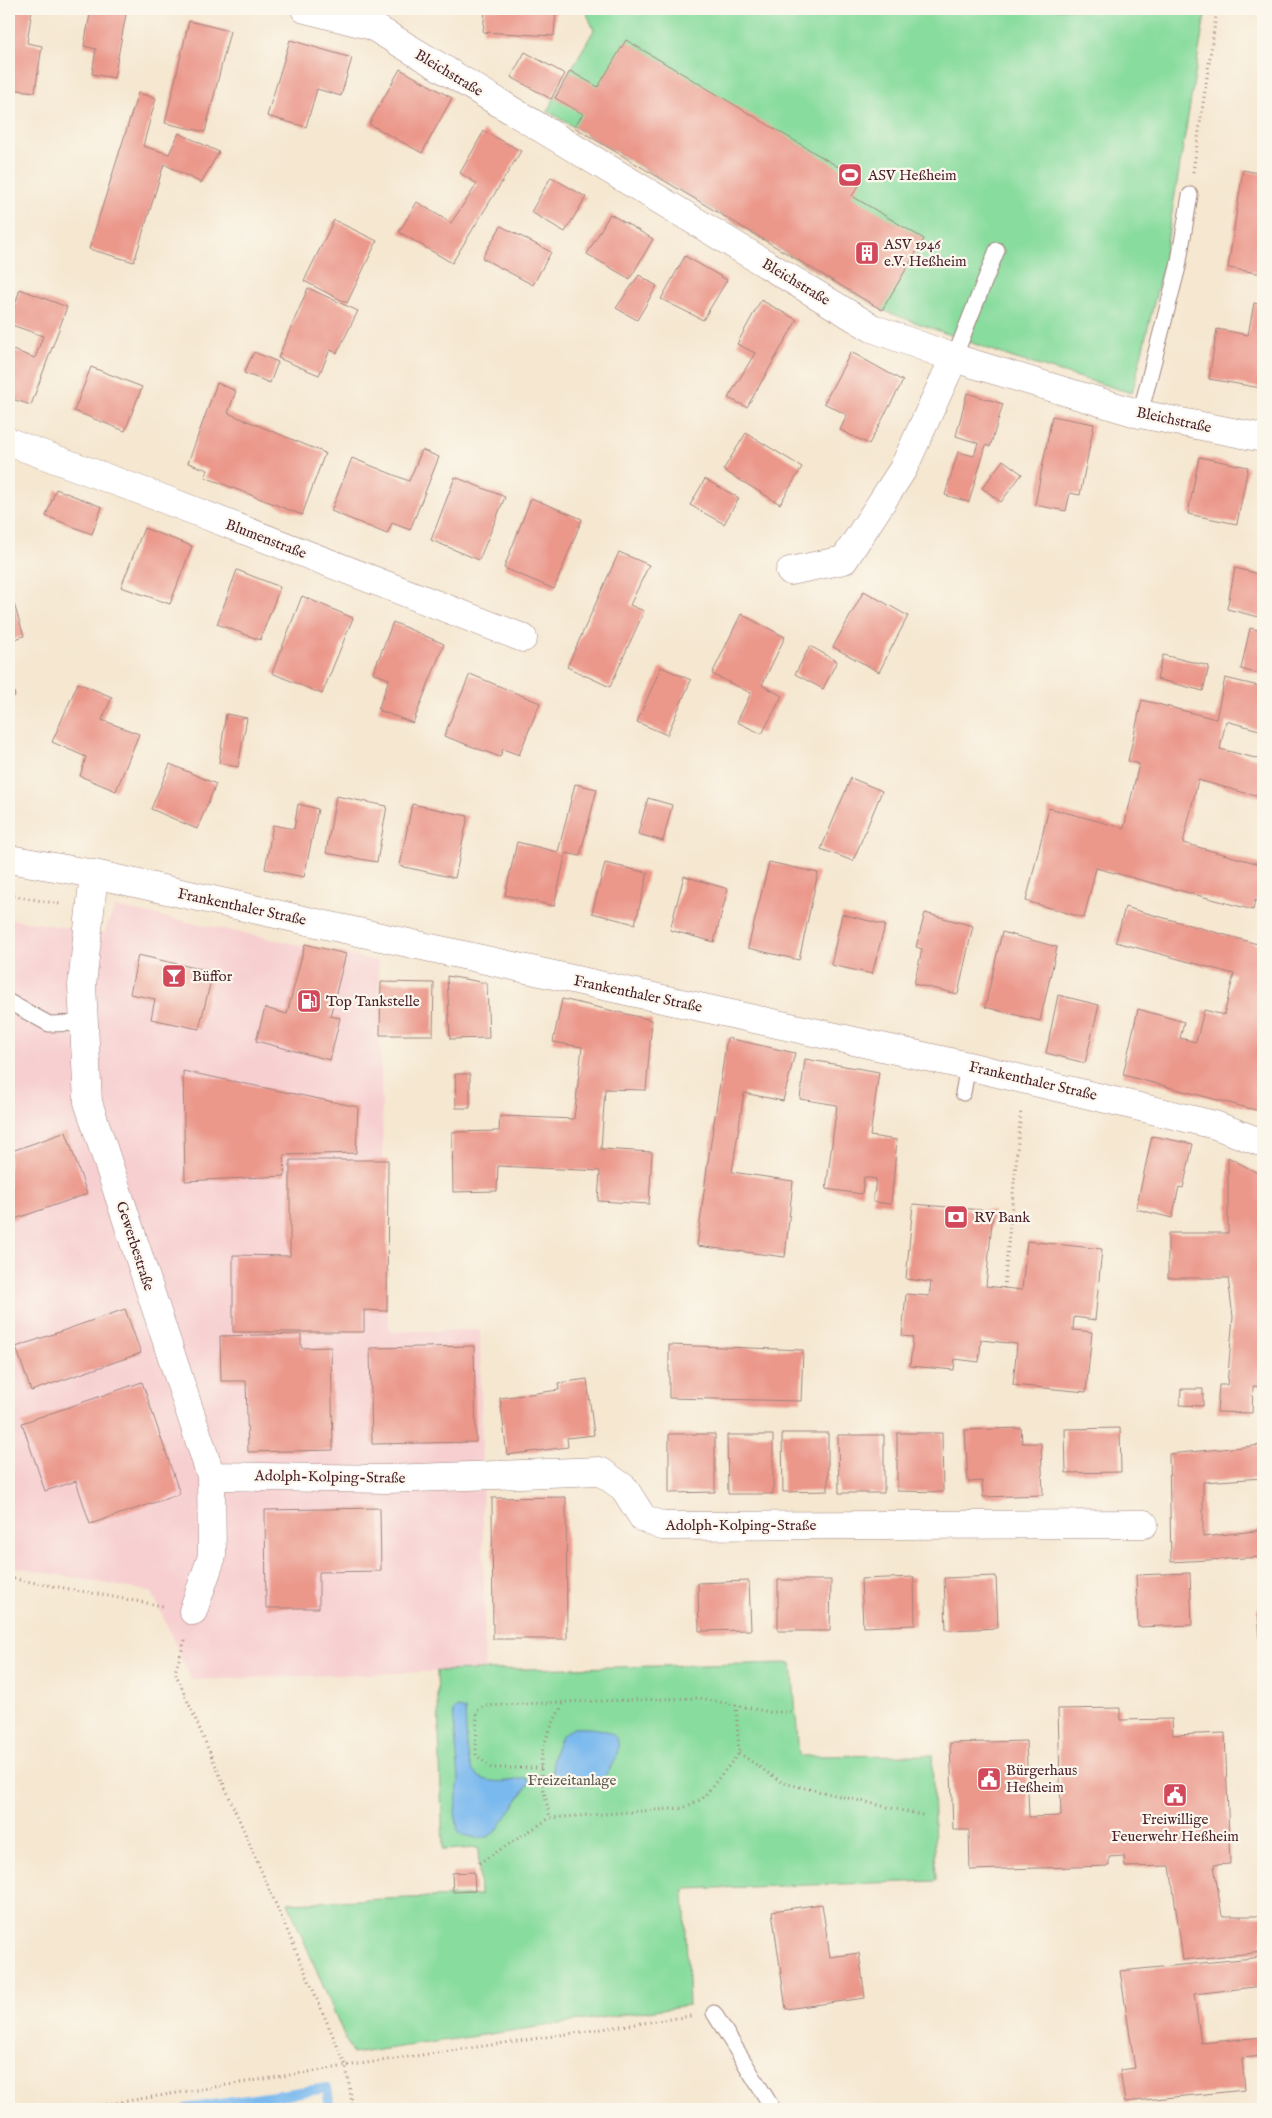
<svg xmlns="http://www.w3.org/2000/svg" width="1272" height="2118" font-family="'IM FELL English',serif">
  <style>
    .built { fill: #f7cfd0 }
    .green { fill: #88dc9e; stroke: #697e64 }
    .water { fill: #7ab9ee; stroke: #626c8c }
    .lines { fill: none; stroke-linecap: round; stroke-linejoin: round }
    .stream { stroke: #7ab9ee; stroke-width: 10 }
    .building { fill: #eb978a }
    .lane-casing { stroke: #a0837e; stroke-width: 17 }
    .street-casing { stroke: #a0837e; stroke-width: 29 }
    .path { stroke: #a0837e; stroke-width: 3; stroke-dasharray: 1 4; stroke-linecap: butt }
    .lane { stroke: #fff; stroke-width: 15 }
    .street { stroke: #fff; stroke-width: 28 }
    .labels { text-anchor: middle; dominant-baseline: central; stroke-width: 4.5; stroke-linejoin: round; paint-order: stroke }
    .street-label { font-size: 15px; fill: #4a1f2b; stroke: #fbf7ec }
    .poi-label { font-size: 15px; fill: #4a1f2b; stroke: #fbf7ec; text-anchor: start }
    .park-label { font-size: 15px; fill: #5d584e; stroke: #fbf7ec }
  </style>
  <rect width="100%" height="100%" fill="#fbf7ec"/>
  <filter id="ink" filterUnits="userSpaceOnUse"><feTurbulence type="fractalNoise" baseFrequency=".02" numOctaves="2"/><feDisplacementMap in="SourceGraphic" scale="10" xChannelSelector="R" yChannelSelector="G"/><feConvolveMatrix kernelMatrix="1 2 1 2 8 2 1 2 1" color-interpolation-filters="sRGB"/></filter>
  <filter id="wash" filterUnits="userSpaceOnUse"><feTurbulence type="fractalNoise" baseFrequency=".0096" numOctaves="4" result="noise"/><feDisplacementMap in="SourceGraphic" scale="20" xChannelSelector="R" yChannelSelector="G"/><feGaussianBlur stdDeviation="1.12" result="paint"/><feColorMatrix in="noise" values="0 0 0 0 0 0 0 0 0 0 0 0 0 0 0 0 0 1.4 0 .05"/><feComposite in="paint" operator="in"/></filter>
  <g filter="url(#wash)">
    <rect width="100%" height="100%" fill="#f5e7d0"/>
    <!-- built -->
    <path class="built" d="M115,907L378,961L387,1311L390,1332L480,1330L485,1670L191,1680L152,1592L9,1566V919L104,933Z"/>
    <!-- green -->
    <path class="green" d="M585,9H1206L1163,266L1132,393L1013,358L882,310L547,111L594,30Z
      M792,1663L799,1756L932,1755L936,1881L684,1889L689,2005L352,2054L288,1903L480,1895L478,1848L443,1850L437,1671Z"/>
    <!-- water -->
    <path class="water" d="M458,1708L465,1710C466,1725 466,1752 470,1765C477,1787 509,1782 526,1778L530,1782L497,1830L488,1837L476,1838L463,1835L458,1831L455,1812L459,1779L453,1711Z
      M573,1728C601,1727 633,1730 611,1766C609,1771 603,1778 599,1780C589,1786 568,1787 558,1780C546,1771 556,1743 563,1734C566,1731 570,1730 573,1728Z"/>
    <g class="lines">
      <!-- stream -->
      <path class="stream" d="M186,2109L327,2088L330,2109"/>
    </g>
    <g id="blocks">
      <!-- building -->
      <path class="building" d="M9,9H32L27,43L42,46L35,92L9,89Z
        M91,9H127L114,78L92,74L96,49L84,46Z
        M485,9H556L554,36L483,32Z
        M189,21L230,31L205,132L165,123Z
        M290,40L352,58L341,96L317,89L306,127L267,116Z
        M626,40L862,181L852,196L924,239L882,310L574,127L583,114L555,98L570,71L598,87Z
        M525,52L565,74L551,99L511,77Z
        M400,69L452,98L422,153L369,124Z
        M138,93L156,98L143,146L169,154L179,133L219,152L201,183L164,164L134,262L89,249Z
        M484,131L521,151L452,263L399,232L417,202L451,223L477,184L460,173Z
        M1243,170L1263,174V274L1228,268Z
        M551,177L586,197L565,232L531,212Z
        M610,214L653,239L630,279L587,254Z
        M334,220L377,241L347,303L304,281Z
        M501,226L551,252L533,285L482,258Z
        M685,256L727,280L703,320L661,299Z
        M639,275L657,286L637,320L616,308Z
        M308,288L358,311L337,353L330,350L319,375L278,358Z
        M20,289L67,307L31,405L9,398L10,349L35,358L43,336L9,324Z
        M761,300L797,320L747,407L728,398L755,353L737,344Z
        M1254,303L1263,305V375L1261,388L1209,379L1217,329L1248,335Z
        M254,352L278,362L270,383L244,373Z
        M851,352L903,381L869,444L840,430L847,415L824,403Z
        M91,367L142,387L125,431L74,411Z
        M217,383L236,391L228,413L325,453L302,515L205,477L208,470L188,463Z
        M967,393L1003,404L990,447L986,445L969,502L945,495L958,452L974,456L978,443L956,436Z
        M1052,416L1094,424L1080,495L1070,493L1066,511L1035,505Z
        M746,433L802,467L780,504L723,470Z
        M422,450L439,457L410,530L392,523L387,534L331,511L352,458L409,481Z
        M1199,457L1248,467L1237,524L1188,514Z
        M1003,460L1022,474L1001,502L982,488Z
        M455,477L505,497L479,560L431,540Z
        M705,479L739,498L724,524L690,505Z
        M56,489L102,507L92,534L46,516Z
        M531,498L582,519L554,589L504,568Z
        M144,528L192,546L170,604L121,587Z
        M619,552L649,565L630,605L644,611L610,687L567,667Z
        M1235,568L1263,575V618L1227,609Z
        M237,570L280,587L260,640L217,624Z
        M9,588L24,636L9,641Z
        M864,591L908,616L879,672L833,647Z
        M302,596L353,618L322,694L272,673Z
        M741,614L785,637L762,685L782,696L762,734L737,722L751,693L712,674Z
        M393,622L444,644L413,723L378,710L389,679L373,673Z
        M1250,628L1263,631V675L1241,669Z
        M810,646L837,661L823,689L795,674Z
        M1163,655L1209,666L1203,691L1157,679Z
        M661,667L691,680L667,735L637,722Z
        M470,674L540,703L519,755L503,749L500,757L444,736Z
        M9,675L15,696L9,697Z
        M1225,678L1263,687V731L1226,721L1220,749L1263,760V798L1198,780L1183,843L1263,865V902L1255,900L1253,910L1096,868L1084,918L1026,901L1049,808L1124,828L1139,764L1128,761L1142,700L1216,719Z
        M78,683L112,697L102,720L139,734L116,791L80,776L86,757L52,742Z
        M226,714L247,718L238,767L219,763Z
        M170,764L216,784L197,829L151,809Z
        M851,778L882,791L853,861L821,849Z
        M575,784L597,789L580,856L566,853L554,906L505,895L517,842L558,852Z
        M336,796L387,806L377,862L326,853Z
        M648,798L672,805L663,841L638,834Z
        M298,804L318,809L304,877L265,869L273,825L294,829Z
        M412,804L468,816L455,878L400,866Z
        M769,862L818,873L799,960L748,948Z
        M605,863L648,873L635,924L592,913Z
        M684,876L728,889L714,942L670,930Z
        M1125,907L1261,945L1263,939V1016L1257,1063L1263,1066V1112L1123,1075L1138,1009L1184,1022L1180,1038L1196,1042L1204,1010L1224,1015L1234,974L1116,942Z
        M925,913L973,926L958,994L914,984L922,949L916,947Z
        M842,914L885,925L872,974L831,965Z
        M1002,932L1057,947L1040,1021L985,1007Z
        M305,944L346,954L330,1016L340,1018L330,1060L256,1041L265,1008L287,1014Z
        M138,955L213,972L199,1029L151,1019L155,999L130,994Z
        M447,976L487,983L489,1038L450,1039Z
        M381,982L434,983L433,1035H380Z
        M1058,995L1099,1005L1085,1063L1046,1053Z
        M562,999L652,1020L646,1090L605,1089L601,1149L652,1152L649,1204L598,1201L600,1171L498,1166L497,1191L453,1192L452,1132L499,1131L500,1116L574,1119L582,1047L553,1042Z
        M727,1038L795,1053L783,1101L744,1093L732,1172L793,1181L785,1257L697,1246L707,1168Z
        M805,1059L879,1072L870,1136L897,1140L891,1204L873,1202L876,1179L864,1177L862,1194L826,1189L837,1105L800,1099Z
        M183,1071L358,1107L356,1153L284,1155L285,1176L185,1181Z
        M455,1074H470V1108H456Z
        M66,1132L87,1194L9,1221V1152Z
        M1152,1136L1193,1144L1183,1188L1179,1187L1172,1218L1136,1209Z
        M1228,1157L1263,1176V1387L1253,1386L1252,1413L1217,1412L1219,1385H1227L1233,1317L1228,1278H1168V1233H1228Z
        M290,1160H388L387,1311L364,1310V1332H233V1255L290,1256Z
        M913,1204L993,1211L986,1286L1022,1290L1027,1241L1102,1249L1095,1320L1074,1317L1073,1330L1092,1332L1086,1392L1013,1385L1017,1344L981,1340L979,1362L955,1359L954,1370L910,1366L913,1337L902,1336L906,1294L929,1296L931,1282L906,1279Z
        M125,1309L141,1353L31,1391L16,1347Z
        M301,1334V1348L331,1347L333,1450L248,1452L246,1381H221L220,1336Z
        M669,1345L803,1350L801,1401L669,1398Z
        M474,1346L476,1442L372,1444L370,1348Z
        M587,1379L594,1435L567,1438L568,1447L507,1455L500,1398L559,1390L558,1383Z
        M142,1382L180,1494L90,1524L76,1481L45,1491L22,1423Z
        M1181,1389H1203V1406L1180,1405Z
        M1021,1428L1022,1443H1041L1043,1495L983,1497L982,1481L968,1482L965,1430Z
        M1120,1428L1121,1472L1066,1473L1065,1429Z
        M782,1433H828V1491L783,1492Z
        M897,1433H942L943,1492L897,1491Z
        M669,1434H715V1492L669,1493Z
        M727,1435H773V1494H728Z
        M838,1435H884V1493H839Z
        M1263,1445V1478L1203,1482V1537L1263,1530V1557L1171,1562L1169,1454Z
        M566,1497L567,1639H493L492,1498Z
        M380,1508L381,1571L319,1572V1608H266L265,1510Z
        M1190,1573L1192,1625L1138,1627L1136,1575Z
        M996,1576L998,1628L946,1630L944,1578Z
        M914,1577L915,1625L863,1627L861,1579Z
        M778,1580H831L830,1631H778Z
        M749,1581L751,1630L699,1631L698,1583Z
        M1258,1608H1263V1641H1260Z
        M1120,1708V1720L1172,1719L1173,1735L1225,1733L1230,1864L1214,1865L1222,1916H1263V1952L1183,1960L1170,1866L1125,1867L1124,1856L1109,1857V1866L970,1870L969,1830H953L950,1743L1026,1741L1029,1817L1061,1816L1058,1709Z
        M474,1872L475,1891L453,1892L452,1873Z
        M822,1904L830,1957L859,1953L865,1998L786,2009L772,1911Z
        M1263,1957V1986L1194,1994L1201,2043L1263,2037V2056L1242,2058L1245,2090L1125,2102L1120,2070L1135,2068L1120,1971Z"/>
    </g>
  </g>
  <g filter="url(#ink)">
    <use href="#blocks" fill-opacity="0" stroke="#a0837e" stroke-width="1"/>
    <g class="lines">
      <defs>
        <path id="lane" d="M954,358L997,250
          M1140,414L1178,267L1190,195
          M9,1002L49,1024L84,1023
          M963,1093L968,1066
          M714,2013L773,2109"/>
        <path id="street" d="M305,9L372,26L872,328L954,358L1140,414L1263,438
          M9,442L161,498L523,638
          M790,571L844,560L903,469L954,358
          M9,859L94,874L968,1066L1215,1125L1263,1143
          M94,874L82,985L88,1102L211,1476L212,1556L193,1611
          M211,1476L388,1479L600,1471L624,1488L643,1518L662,1526L1144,1524"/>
      </defs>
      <!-- lane casing -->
      <use href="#lane" class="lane-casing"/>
      <!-- street casing -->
      <use href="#street" class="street-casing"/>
      <!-- path -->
      <path class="path" d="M1193,172L1217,9
        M9,895L60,904
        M1004,1288L1021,1110
        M9,1578L163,1606
        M185,1640L175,1672L346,2066L691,2016
        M736,1705L739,1753L702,1799L683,1808L550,1818C547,1802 541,1784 541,1768C540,1744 553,1723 564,1702L699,1698L770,1712H793
        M739,1753L783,1783L926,1816
        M541,1768H491L476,1755L477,1711L484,1706L564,1702
        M479,1863L550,1818
        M77,2109L346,2066L353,2109"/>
      <!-- lane -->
      <use href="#lane" class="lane"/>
      <!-- street -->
      <use href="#street" class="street"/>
    </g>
  </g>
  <!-- icons -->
  <defs>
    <symbol id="stadium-square" viewBox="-11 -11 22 22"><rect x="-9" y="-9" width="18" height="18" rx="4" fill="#d1495b" stroke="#fbf7ec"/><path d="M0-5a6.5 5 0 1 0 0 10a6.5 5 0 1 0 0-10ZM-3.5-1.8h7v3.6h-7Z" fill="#fff"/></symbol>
    <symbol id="building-square" viewBox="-11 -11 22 22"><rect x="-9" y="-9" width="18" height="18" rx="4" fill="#d1495b" stroke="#fbf7ec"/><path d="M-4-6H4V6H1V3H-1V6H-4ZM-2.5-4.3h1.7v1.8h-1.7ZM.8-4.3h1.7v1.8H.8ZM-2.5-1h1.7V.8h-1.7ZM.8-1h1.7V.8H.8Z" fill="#fff"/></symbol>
    <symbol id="bar-square" viewBox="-11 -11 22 22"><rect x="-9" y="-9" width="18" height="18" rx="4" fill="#d1495b" stroke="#fbf7ec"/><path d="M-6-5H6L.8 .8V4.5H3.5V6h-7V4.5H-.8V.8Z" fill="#fff"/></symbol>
    <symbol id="fuel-square" viewBox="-11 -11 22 22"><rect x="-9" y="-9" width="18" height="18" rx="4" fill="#d1495b" stroke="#fbf7ec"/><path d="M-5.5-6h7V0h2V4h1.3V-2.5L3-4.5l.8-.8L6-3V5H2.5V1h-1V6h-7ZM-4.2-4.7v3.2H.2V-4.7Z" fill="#fff"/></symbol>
    <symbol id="bank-square" viewBox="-11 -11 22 22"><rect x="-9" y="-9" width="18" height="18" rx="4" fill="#d1495b" stroke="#fbf7ec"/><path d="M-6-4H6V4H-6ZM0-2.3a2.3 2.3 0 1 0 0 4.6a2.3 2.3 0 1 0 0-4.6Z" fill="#fff"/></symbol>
    <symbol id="civic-square" viewBox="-11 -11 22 22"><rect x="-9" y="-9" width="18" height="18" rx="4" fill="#d1495b" stroke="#fbf7ec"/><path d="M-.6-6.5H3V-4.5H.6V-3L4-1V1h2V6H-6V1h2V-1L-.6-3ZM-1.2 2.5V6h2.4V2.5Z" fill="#fff"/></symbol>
  </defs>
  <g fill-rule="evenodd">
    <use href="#stadium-square" x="836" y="161" width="28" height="28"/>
    <use href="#building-square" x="853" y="239" width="28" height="28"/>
    <use href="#bar-square" x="160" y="962" width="28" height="28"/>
    <use href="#fuel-square" x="295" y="987" width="28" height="28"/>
    <use href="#bank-square" x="942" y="1203" width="28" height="28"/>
    <use href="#civic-square" x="975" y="1765" width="28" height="28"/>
    <use href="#civic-square" x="1161" y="1781" width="28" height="28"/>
  </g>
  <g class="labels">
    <!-- street labels -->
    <g class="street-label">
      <text transform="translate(449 73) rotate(31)">Bleichstraße</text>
      <text transform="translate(796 282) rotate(31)">Bleichstraße</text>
      <text transform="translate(1174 420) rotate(12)">Bleichstraße</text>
      <text transform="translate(266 539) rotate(21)">Blumenstraße</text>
      <text transform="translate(242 907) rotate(12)">Frankenthaler Straße</text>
      <text transform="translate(638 994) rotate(12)">Frankenthaler Straße</text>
      <text transform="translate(1033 1081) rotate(13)">Frankenthaler Straße</text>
      <text transform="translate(135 1246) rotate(72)">Gewerbestraße</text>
      <text transform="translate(330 1477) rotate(1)">Adolph-Kolping-Straße</text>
      <text x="741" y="1525">Adolph-Kolping-Straße</text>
    </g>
    <!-- poi labels -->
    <g class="poi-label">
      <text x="868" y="175">ASV Heßheim</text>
      <text x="884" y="244">ASV 1946<tspan x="884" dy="17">e.V. Heßheim</tspan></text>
      <text x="192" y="976">Büffor</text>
      <text x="326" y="1001">Top Tankstelle</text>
      <text x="974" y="1217">RV Bank</text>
      <text x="1006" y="1770">Bürgerhaus<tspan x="1006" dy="17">Heßheim</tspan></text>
      <text x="1175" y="1819" text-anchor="middle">Freiwillige<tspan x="1175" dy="17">Feuerwehr Heßheim</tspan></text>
    </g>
    <!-- park labels -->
    <g class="park-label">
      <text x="572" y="1780">Freizeitanlage</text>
    </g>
  </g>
  <!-- margin -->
  <rect width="1272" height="2118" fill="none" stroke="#fbf7ec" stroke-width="30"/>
</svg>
